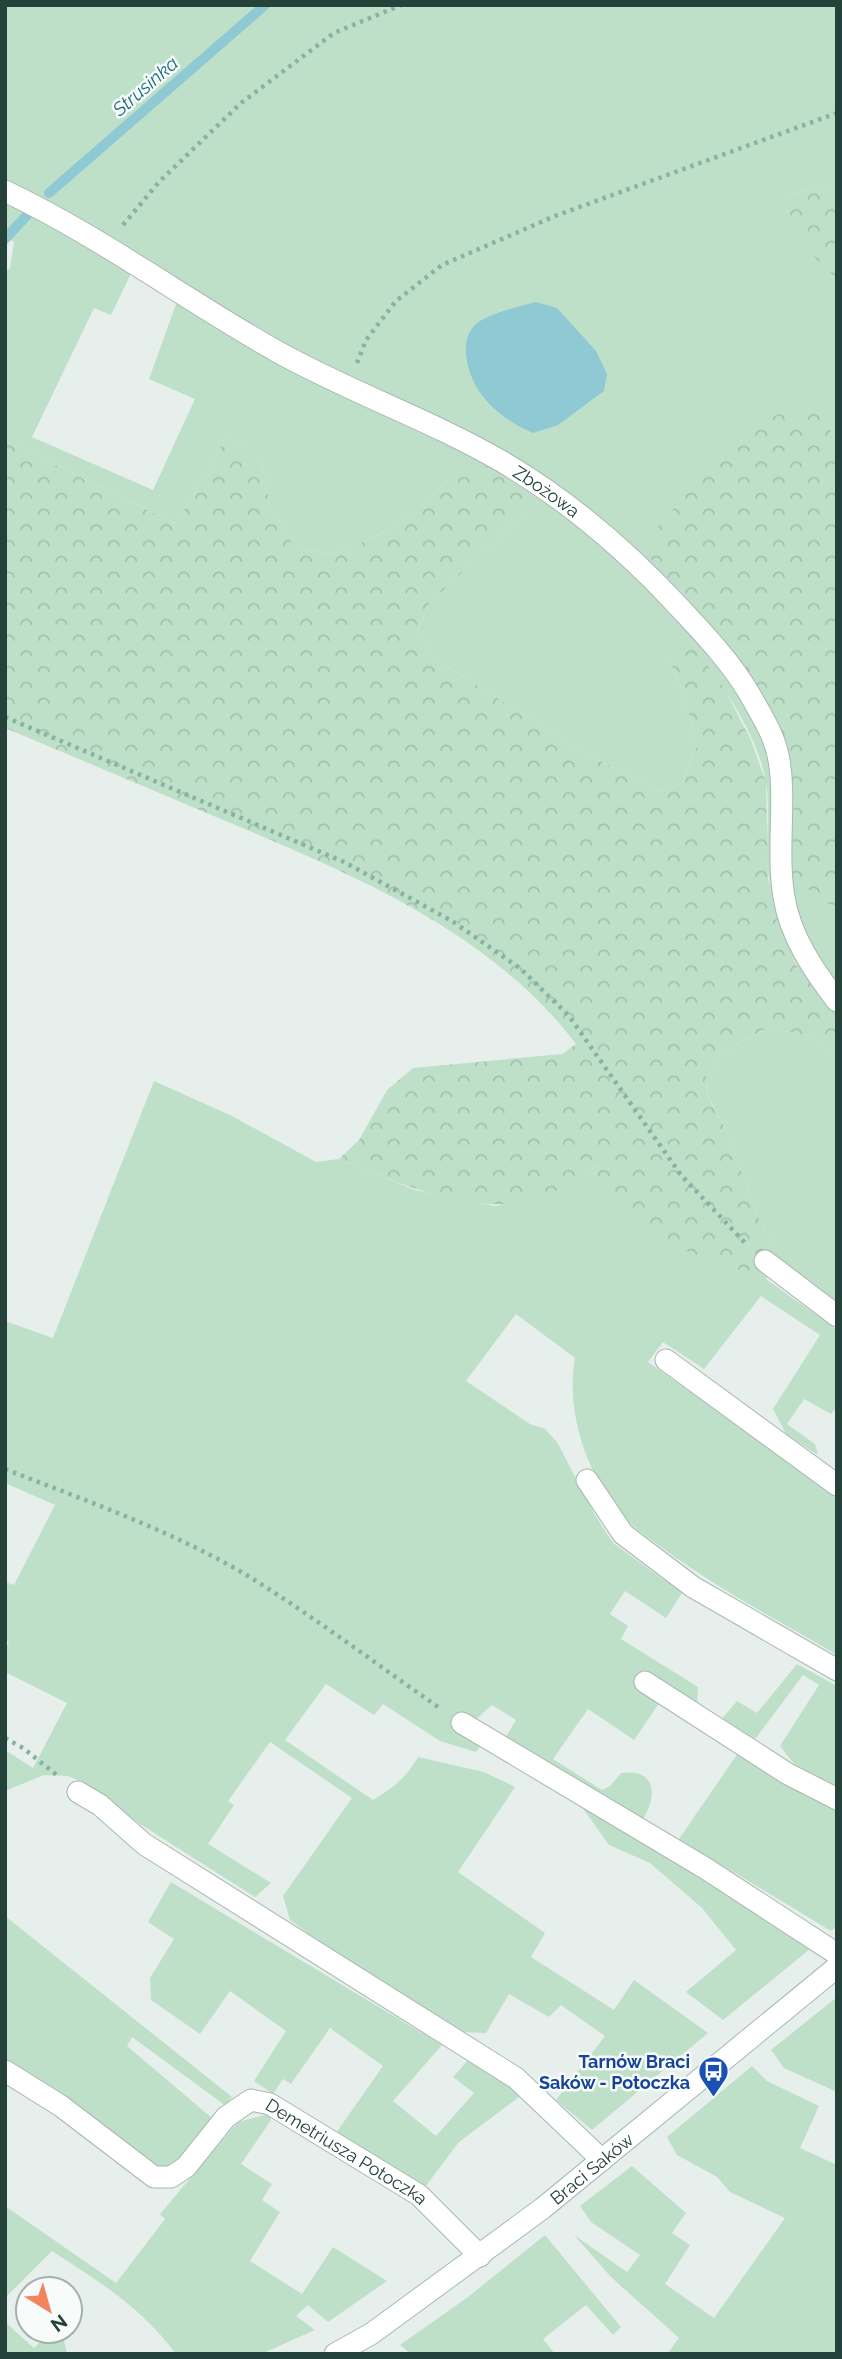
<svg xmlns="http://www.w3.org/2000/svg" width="842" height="2359" font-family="Raleway,sans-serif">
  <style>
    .green { fill: #bfe0c8; fill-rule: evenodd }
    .forest { fill: url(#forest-crowns) }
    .water { fill: #8ec9d4 }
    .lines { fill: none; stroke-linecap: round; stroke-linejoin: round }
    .stream { stroke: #8ec9d4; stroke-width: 10 }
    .street-casing { stroke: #a8b8b2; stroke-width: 23 }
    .secondary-casing { stroke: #a4bbb3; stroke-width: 23 }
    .path { stroke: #86b3a5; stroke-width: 4.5; stroke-dasharray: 3.5 5; stroke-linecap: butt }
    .street { stroke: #fff; stroke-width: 21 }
    .secondary { stroke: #fff; stroke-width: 21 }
    .labels { text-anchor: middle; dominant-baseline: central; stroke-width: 5; stroke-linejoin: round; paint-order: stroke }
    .street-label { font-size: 18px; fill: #24423a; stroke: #f7fbf9 }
    .transit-label { font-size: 18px; font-weight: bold; fill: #164399; stroke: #f7fbf9; text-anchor: end }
    .water-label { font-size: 19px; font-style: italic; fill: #1c6f80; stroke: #f7fbf9 }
  </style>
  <defs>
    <pattern id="forest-crowns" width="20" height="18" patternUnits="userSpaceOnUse" patternTransform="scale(1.75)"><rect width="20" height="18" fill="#bfe0c8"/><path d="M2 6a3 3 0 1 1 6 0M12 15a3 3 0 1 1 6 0" fill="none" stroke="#a4c1ad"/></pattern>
  </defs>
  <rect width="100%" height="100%" fill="#e6efeb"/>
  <!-- green -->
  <path class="green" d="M5,5H837V182L787,195L817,257L837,280V1022C802,985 775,930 769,879C764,848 771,814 766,783C758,732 717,678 688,638L668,657L684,694L697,745L682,783L661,792L583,752L431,656L418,630L428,605L527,510L450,479L396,527L335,554L295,548L270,505L261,461L228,435L176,524L5,440V272L10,268L14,242L5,236ZM139,257L191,291L176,304L149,379L195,399L153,490L32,437L94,308L111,315Z
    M768,1028L808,1036L837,1058V1306L776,1262L766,1279L837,1330V1407L831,1414L804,1399L787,1424L815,1444L818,1455L786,1434L773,1409L820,1335L761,1296L704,1369L663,1342L648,1362L837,1496V1655C779,1621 718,1589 664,1549C652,1540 637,1531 626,1520C588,1478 565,1414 575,1358L516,1314L466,1381L530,1424L545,1429L557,1442L595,1515L613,1543L682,1593L666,1618L625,1591L610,1614L628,1626L621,1639L698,1687L697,1704L642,1670L635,1685L660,1702L634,1740L588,1709L553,1759L602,1790L610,1786L621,1773C657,1768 657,1796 643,1819L502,1743L516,1720L492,1705L473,1722L454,1725L480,1746L476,1752L440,1741L383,1704L374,1715L326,1684L285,1740L373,1800C393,1788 407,1777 418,1757L484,1772L515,1787L458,1872L545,1933L531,1957L614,2010L634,1980L708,2033L592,2130L556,2100L605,2036L561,2005L549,2017L509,1994L486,2033L459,2032L373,1981L290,1920L283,1896L352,1798L270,1742L228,1801L234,1805L208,1844L271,1883L255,1897L140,1824L86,1784L68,1776L44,1775L5,1791V1750L33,1768L67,1703L5,1672V1649L9,1642L5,1639V1582L14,1585L55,1505L5,1483V1321L53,1338L154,1081L232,1116L316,1162L339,1159L415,1190L495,1206L544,1196L603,1163L594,1176L773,1245L756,1213L728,1133L707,1094L706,1077L719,1059L740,1042Z
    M797,1664L837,1686V1787L795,1765L780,1746L819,1685L803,1675L753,1742L720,1721L737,1701L757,1713Z
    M738,1753L837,1811V1926L831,1931L679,1839Z
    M577,1800L810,1949L723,2020L686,1992L736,1950L702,1908L650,1863L609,1845Z
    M171,1882L442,2045L393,2101L436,2136L474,2093L453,2077L468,2060L523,2094L459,2142L425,2187L336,2133L383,2066L330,2028L291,2084L283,2079L273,2094L254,2081L286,2031L230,1991L200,2034L151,2000L150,1978L174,1939L148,1922Z
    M5,1916L232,2097L226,2106L132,2037L127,2046L213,2119L172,2170L157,2171L5,2063Z
    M837,1997V2092L784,2068L771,2050Z
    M752,2066L767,2081L819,2106L800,2148L837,2165V2354H667L679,2338L611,2277L574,2235L627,2272L640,2255L591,2222L580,2206L632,2166L686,2213L672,2233L690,2245L665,2284L714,2318L785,2218L730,2192L717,2177L677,2155L667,2137Z
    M269,2114L271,2120L241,2164L272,2184L262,2200L280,2212L250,2261L302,2294L333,2247L387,2281L328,2322L308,2305L296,2316L315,2330L261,2354H176C141,2307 101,2283 52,2251L5,2298V2206L116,2283L165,2219L160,2214L238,2122Z
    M545,2235L621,2327L613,2335L586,2305L543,2339L555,2354H411L400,2345L468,2297Z
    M5,2322L34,2348L51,2331H62L67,2354H5Z"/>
  <!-- forest -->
  <path class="forest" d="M837,182V280C812,252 781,235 787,195Z
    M807,402L837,439V598L834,602L837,605V910L792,878C792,850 795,820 793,792C786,706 704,621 650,558L652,533L715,462L767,419Z
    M228,435L261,461L270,505L295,548L335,554L396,527L450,479L485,464L528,489L527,510L428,605L418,630L431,656L583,752L661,792L682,783L697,745L684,694L668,657L672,646L688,637L724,688L751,740L766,782L768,879L777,914L795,963L837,1022V1058L808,1036L768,1028L740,1042L719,1059L706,1077L707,1095L728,1133L756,1213L773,1245L754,1271L715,1267L671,1242L594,1176L601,1164C583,1174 564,1188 545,1196C481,1221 398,1183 339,1159L359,1140L387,1090L413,1068L562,1054L576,1044C489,929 345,871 216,817C146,787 76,758 5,728V440L176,524Z"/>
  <!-- water -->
  <path class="water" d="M536,302L557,308L596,351L607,374L604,391L558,425L533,433C500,419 470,393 466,355C465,345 467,333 475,325C486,314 521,306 536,302Z"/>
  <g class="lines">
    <!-- stream -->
    <path class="stream" d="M49,193L265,5
      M5,239L30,212"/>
    <defs>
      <g id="street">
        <path id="s1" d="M5,191C101,237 186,300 278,352C350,392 430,420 501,461C568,500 626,550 678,606C704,634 730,661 749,693C760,713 773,732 778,755C787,796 776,852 784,897C790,936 814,971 837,1001"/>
        <path d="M765,1261L837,1316"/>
        <path d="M666,1360L837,1485"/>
        <path d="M587,1480L623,1534L693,1587L837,1670"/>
        <path d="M645,1682L788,1774L837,1799"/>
        <path d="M462,1723L705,1868L837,1954"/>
        <path d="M78,1792L100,1805L144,1844L516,2078L602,2160"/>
        <path id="s2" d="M5,2071L61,2106L154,2177H171L186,2167L226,2117L251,2100L270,2104L419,2195L480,2256"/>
      </g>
      <g id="secondary">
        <path id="s3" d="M335,2354L371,2334L543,2208L837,1967"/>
      </g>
    </defs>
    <!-- street casing -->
    <use href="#street" class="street-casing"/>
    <!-- secondary casing -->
    <use href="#secondary" class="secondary-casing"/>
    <!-- path -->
    <path class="path" d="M123,225L159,182L241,103L334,33L401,5
      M357,363L366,340L396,301L442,265L555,216L837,113
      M5,717L344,862L452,921L521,969L569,1016L681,1175L747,1245
      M5,1469C89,1502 176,1532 253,1579C317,1619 379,1666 441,1709
      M5,1738L23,1748L58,1776"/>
    <!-- street -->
    <use href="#street" class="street"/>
    <!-- secondary -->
    <use href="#secondary" class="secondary"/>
  </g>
  <!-- icons -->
  <defs>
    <symbol id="bus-pin" viewBox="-11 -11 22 30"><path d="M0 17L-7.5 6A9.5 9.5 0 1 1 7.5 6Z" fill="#1a4fb4" stroke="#f7fbf9"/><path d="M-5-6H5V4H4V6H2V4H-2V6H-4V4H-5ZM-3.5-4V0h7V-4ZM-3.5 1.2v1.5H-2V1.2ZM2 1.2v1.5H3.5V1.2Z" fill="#fff"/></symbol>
  </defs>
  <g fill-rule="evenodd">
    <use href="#bus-pin" x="696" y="2054" width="35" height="47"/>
  </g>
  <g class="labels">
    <!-- street labels -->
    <g class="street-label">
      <text stroke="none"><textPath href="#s1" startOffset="620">Zbożowa</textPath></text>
      <text stroke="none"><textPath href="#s2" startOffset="422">Demetriusza Potoczka</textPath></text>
      <text stroke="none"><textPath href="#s3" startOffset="317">Braci Saków</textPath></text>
    </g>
    <!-- transit labels -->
    <g class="transit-label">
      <text x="690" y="2061">Tarnów Braci<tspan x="690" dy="21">Saków - Potoczka</tspan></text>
    </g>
    <!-- water labels -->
    <g class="water-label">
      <text transform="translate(145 86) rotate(-41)">Strusinka</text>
    </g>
  </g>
  <!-- border -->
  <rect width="842" height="2359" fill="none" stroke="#24423a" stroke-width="14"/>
  <!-- north arrow -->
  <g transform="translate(49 2310) rotate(143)"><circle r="33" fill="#f7fbf9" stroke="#a3b1ad" stroke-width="2"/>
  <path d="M0-5L12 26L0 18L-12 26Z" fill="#f4845f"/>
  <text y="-10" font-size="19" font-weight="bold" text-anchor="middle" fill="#24423a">N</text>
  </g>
</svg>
